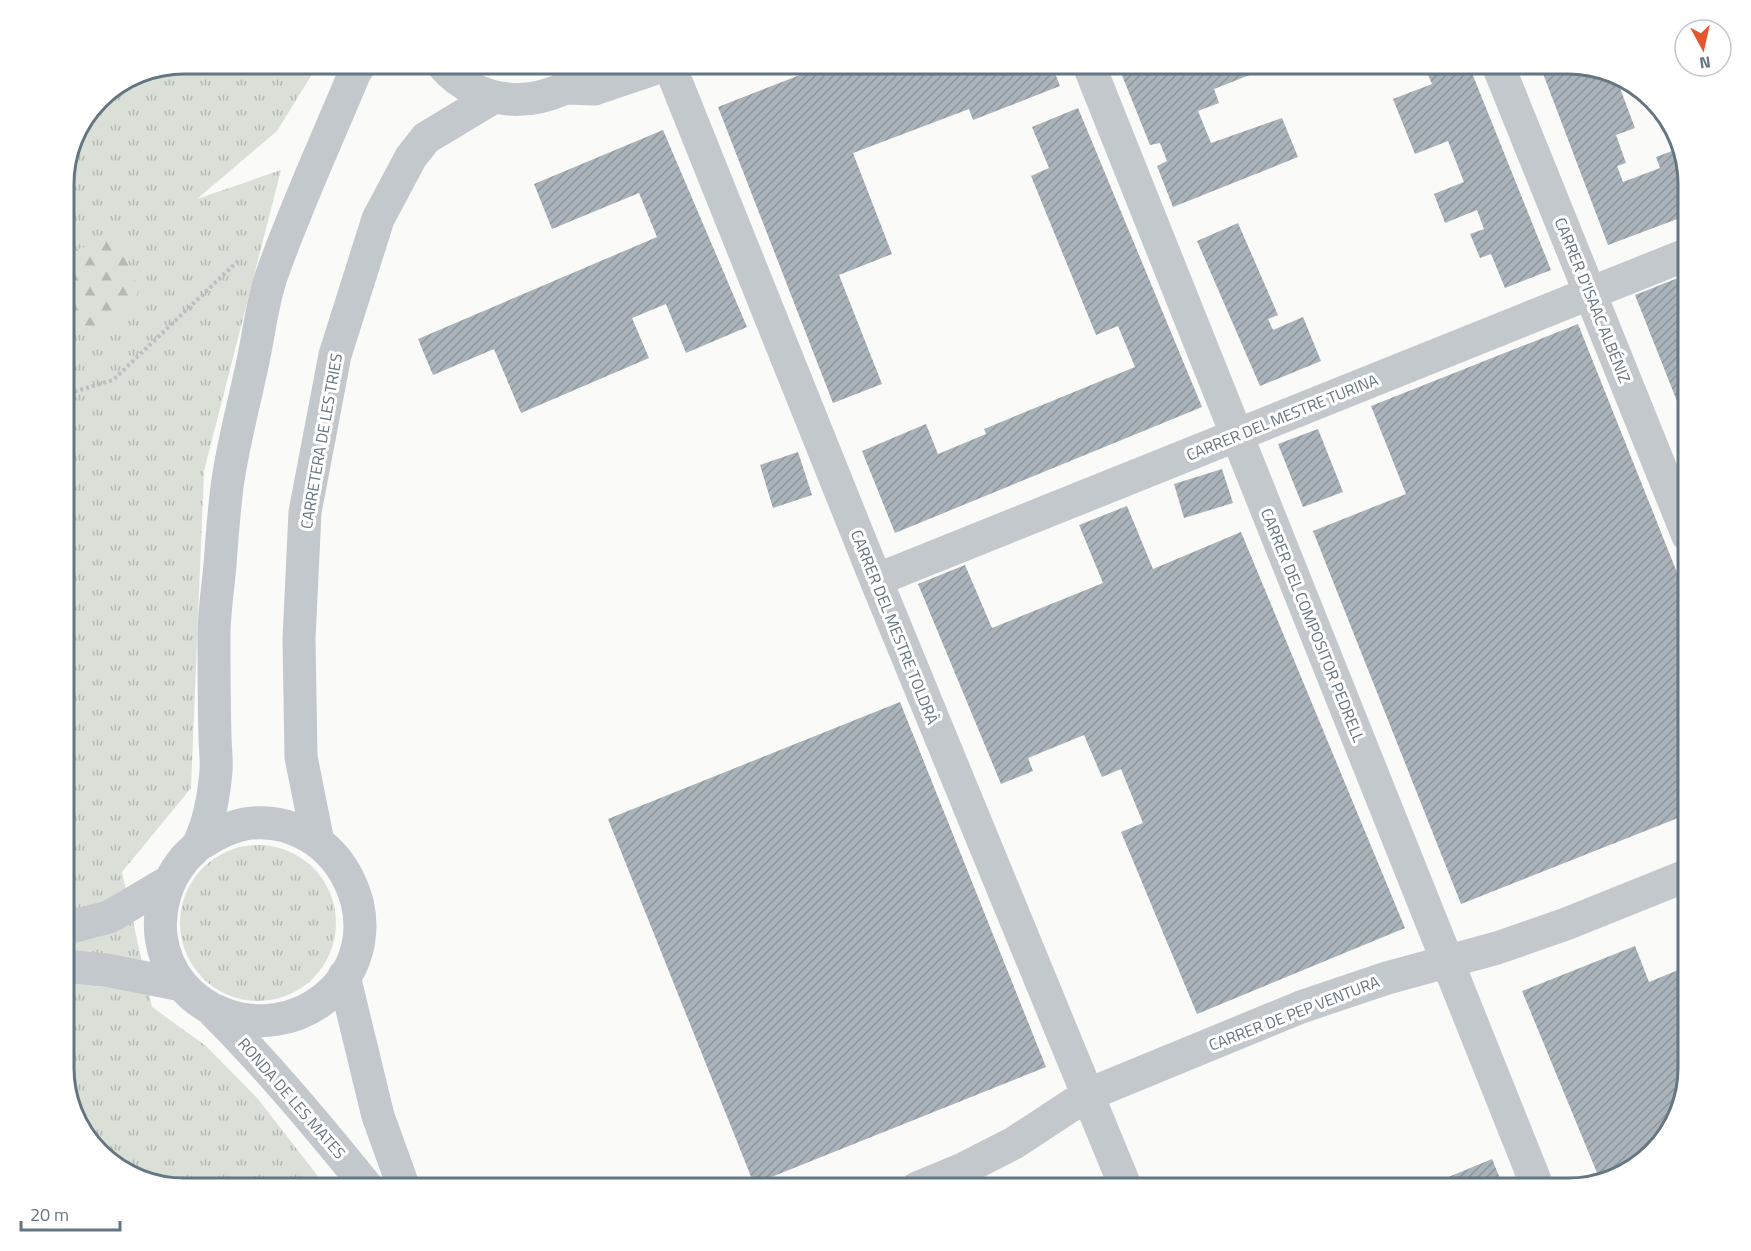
<svg xmlns="http://www.w3.org/2000/svg" width="1751" height="1251" font-family="'Titillium Web',sans-serif">
  <style>
    .grass { fill: url(#grass-tufts) }
    .forest { fill: url(#forest-firs) }
    .building { fill: url(#building-hatch) }
    .lines { fill: none; stroke-linecap: round; stroke-linejoin: round }
    .path { stroke: #bbbfc2; stroke-width: 4; stroke-dasharray: 3 3; stroke-linecap: butt }
    .minor { stroke: #c3c8cc; stroke-width: 33 }
    .labels { text-anchor: middle; dominant-baseline: central; stroke-width: 6; stroke-linejoin: round; paint-order: stroke }
    .street-label { font-size: 16px; fill: #657683; stroke: #fff }
    .rim { fill: none; stroke: #657683; stroke-width: 3 }
  </style>
  <defs>
    <pattern id="grass-tufts" width="24" height="20" patternUnits="userSpaceOnUse" patternTransform="scale(1.5)"><rect width="24" height="20" fill="#dadfd7"/><path d="M3 7l-1-3M5 7V3M7 7l1-3M15 17l-1-3M17 17v-4M19 17l1-3" fill="none" stroke="#b4b9b4"/></pattern>
    <pattern id="forest-firs" width="22" height="20" patternUnits="userSpaceOnUse" patternTransform="scale(1.5)"><rect width="22" height="20" fill="#dadfd7"/><path d="M5 1l3.5 6h-7zM16 11l3.5 6h-7z" fill="#b4b9b4"/></pattern>
    <pattern id="building-hatch" width="6" height="6" patternUnits="userSpaceOnUse" patternTransform="scale(1.5)"><rect width="6" height="6" fill="#aab3b9"/><path d="M-1 1l2-2M0 6l6-6M5 7l2-2" fill="none" stroke="#8e969c"/></pattern>
  </defs>
  <rect width="100%" height="100%" fill="#fafaf8"/>
  <!-- grass -->
  <path class="grass" d="M184,63H319L277,131L197,199L281,170L204,471L191,788L122,872L152,1007L206,1046L258,1099L327,1188H184L111,1163L76,1121L63,1075V176L76,130L104,93L138,72Z
    M484,63H558C532,75 510,76 484,63Z
    M180 923a78 78 0 1 1 156 0a78 78 0 1 1-156 0Z"/>
  <!-- forest -->
  <path class="forest" d="M117,237L139,289C128,325 96,329 63,340V254Z"/>
  <!-- building -->
  <path class="building" d="M831,63H1051L1060,86L973,120L969,109L853,153L892,254L839,275L882,384L833,403L718,107Z
    M1117,63H1280L1214,89L1219,103L1198,111L1211,143L1282,118L1298,157L1173,207L1157,166L1167,161L1160,143L1150,145Z
    M1423,63H1468L1551,270L1505,288L1491,254L1480,258L1470,234L1484,229L1477,210L1445,223L1434,194L1464,182L1448,141L1415,154L1393,99L1432,84Z
    M1539,63H1567L1617,80L1635,128L1616,135L1626,163L1617,166L1623,182L1660,168L1656,157L1680,148L1688,184V215L1608,245Z
    M1078,108L1202,407L895,533L862,451L926,424L938,454L986,434L984,429L1135,367L1118,326L1096,335L1031,176L1049,168L1032,127Z
    M663,130L747,327L686,353L666,304L632,318L649,358L521,413L494,349L433,375L418,339L657,237L639,193L552,229L534,184Z
    M1238,223L1278,315L1268,319L1273,330L1303,317L1321,361L1260,386L1197,241Z
    M1688,274V429L1635,295Z
    M1578,324L1688,600V814L1461,904L1313,531L1406,494L1371,406Z
    M1318,429L1343,492L1303,507L1278,444Z
    M798,452L812,495L773,508L760,465Z
    M1222,469L1233,503L1184,518L1174,484Z
    M1127,506L1153,569L1241,532L1405,928L1197,1014L1121,832L1143,823L1121,769L1102,777L1084,735L1028,758L1033,771L1001,784L918,584L965,565L992,628L1103,583L1079,525Z
    M900,702L1046,1067L754,1184L608,819Z
    M1635,946L1649,982L1688,966V1067L1663,1140L1621,1175L1600,1180L1522,991Z
    M1492,1159L1504,1188H1422Z"/>
  <g class="lines">
    <!-- path -->
    <path class="path" d="M63,395L113,380L240,259
      M266,1188H268"/>
    <!-- minor -->
    <path class="minor" d="M441,63C483,114 556,109 598,63
      M1088,63L1538,1188
      M1497,63L1688,536
      M669,64L876,580L1126,1188
      M568,88L594,89L671,63
      M876,580L1688,254
      M318,842L301,757L299,639L305,512L335,355L378,219L411,157L426,138L494,97
      M200,844C214,835 228,827 245,824C341,809 402,936 325,998C265,1046 171,1014 161,936C158,910 166,882 182,862C187,854 197,849 200,841C210,820 214,794 216,771C217,760 215,748 215,736C214,703 214,669 214,636C214,612 218,588 220,565C222,537 224,508 228,480C234,440 245,400 253,361C259,333 262,304 271,277C295,208 327,140 355,72L361,63
      M63,929L109,917L170,881
      M63,966L106,970L182,985
      M344,976L378,1116L404,1188
      M214,1012C269,1067 319,1127 368,1188
      M917,1188L963,1169L1014,1143L1087,1095L1301,1007L1387,978L1497,948L1566,924L1688,875"/>
  </g>
  <g class="labels">
    <!-- street labels -->
    <g class="street-label">
      <text transform="translate(1593 300) rotate(68)">CARRER D'ISAAC ALBÉNIZ</text>
      <text transform="translate(1282 417) rotate(-22)">CARRER DEL MESTRE TURINA</text>
      <text transform="translate(321 441) rotate(-80)">CARRETERA DE LES TRIES</text>
      <text transform="translate(1313 625) rotate(68)">CARRER DEL COMPOSITOR PEDRELL</text>
      <text transform="translate(895 627) rotate(68)">CARRER DEL MESTRE TOLDRÀ</text>
      <text transform="translate(1294 1013) rotate(-21)">CARRER DE PEP VENTURA</text>
      <text transform="translate(292 1098) rotate(49)">RONDA DE LES MATES</text>
    </g>
  </g>
  <!-- crop -->
  <path d="M0 0H1751V1251H0ZM184 74H1568A110 110 0 0 1 1678 184V1068A110 110 0 0 1 1568 1178H184A110 110 0 0 1 74 1068V184A110 110 0 0 1 184 74Z" fill="#fff" fill-rule="evenodd"/>
  <path class="rim" d="M184 74H1568A110 110 0 0 1 1678 184V1068A110 110 0 0 1 1568 1178H184A110 110 0 0 1 74 1068V184A110 110 0 0 1 184 74Z"/>
  <!-- north arrow -->
  <g transform="translate(1703 48) rotate(172)"><circle r="28" fill="#ffffff" stroke="#c1c8cd" stroke-width="1.5"/>
  <path d="M0-4.5L10 22L0 15L-10 22Z" fill="#e4572e"/>
  <text y="-9" font-size="16" font-weight="bold" text-anchor="middle" fill="#657683">N</text>
  </g>
  <!-- scale -->
  <path d="M21 1221v9h99v-9" fill="none" stroke="#657683" stroke-width="3"/>
  <text x="30" y="1221" font-size="18" fill="#657683" stroke="#ffffff" stroke-width="4.5" paint-order="stroke">20 m</text>
</svg>
